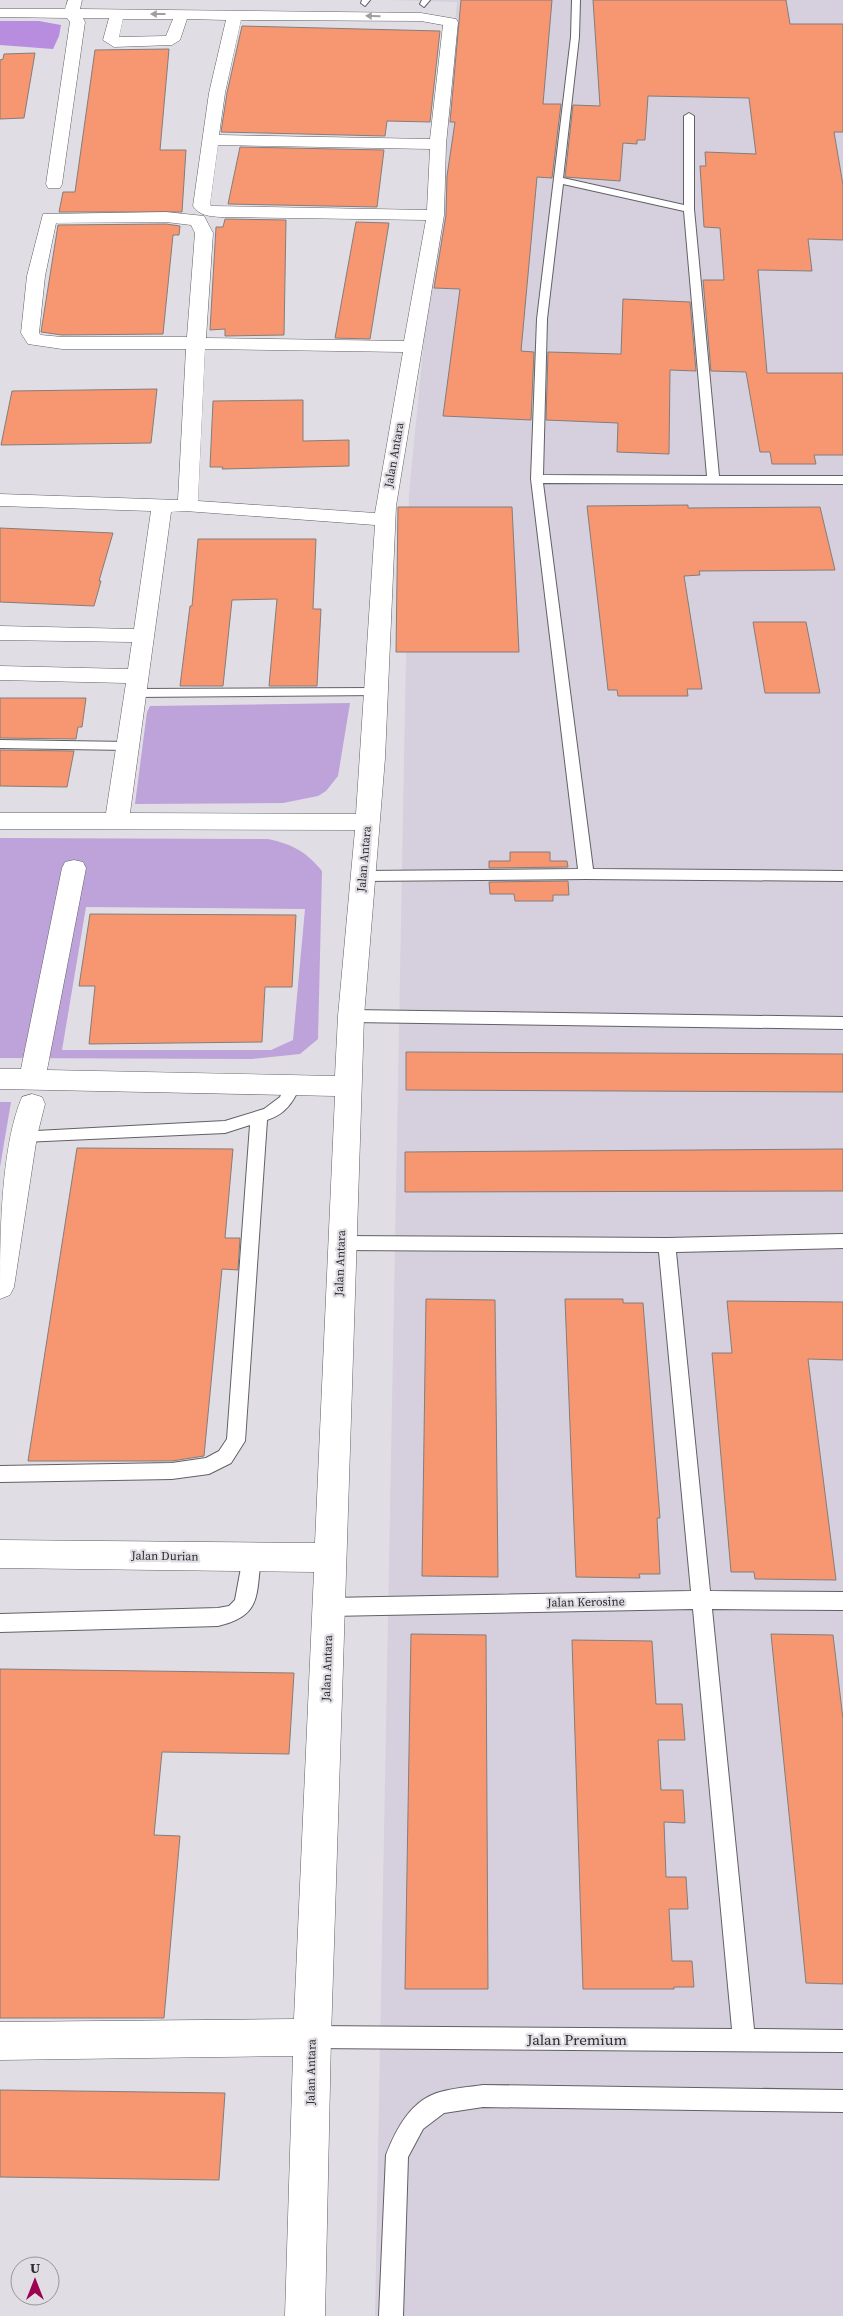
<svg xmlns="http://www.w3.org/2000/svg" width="843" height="2316" font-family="'Source Serif 4',serif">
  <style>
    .built { fill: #d6cfdd }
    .green { fill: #bea2da; fill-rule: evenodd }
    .forest { fill: #b88de0 }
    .building { fill: #f69771; stroke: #847d7a }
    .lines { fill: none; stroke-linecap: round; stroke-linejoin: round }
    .service-casing { stroke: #626065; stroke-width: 2 }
    .minor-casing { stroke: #626065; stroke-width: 1 }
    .service { fill: #fff; fill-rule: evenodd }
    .minor { fill: #fff; fill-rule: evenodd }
    .oneway { fill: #a0a0a0 }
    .labels { text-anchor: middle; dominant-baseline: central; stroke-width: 4.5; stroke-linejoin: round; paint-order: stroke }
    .street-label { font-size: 12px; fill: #2c2b2d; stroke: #e1dde4 }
    .near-street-label { font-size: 15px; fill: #2c2b2d; stroke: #e1dde4 }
  </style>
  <rect width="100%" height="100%" fill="#e1dde4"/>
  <!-- built -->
  <path class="built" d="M389,0H843V2316H375L409,494L457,2Z"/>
  <!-- green -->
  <path class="green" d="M350,703L338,776L326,791L318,796L283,803L135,804L147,712L150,706Z
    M0,838L268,839C292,844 307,852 322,871L318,1039L300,1054L252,1059L0,1058ZM86,907L305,909L293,1040L271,1050H62Z
    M0,1102H11L0,1167Z"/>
  <!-- forest -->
  <path class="forest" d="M0,21H39L61,25L59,36L53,49L0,45Z"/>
  <!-- building -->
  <path class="building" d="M461,0H552L543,104H561L552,178L537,177L521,351L534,352L531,420L443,416L460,289L434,288L446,215L447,176L455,122H450Z
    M593,0H786L790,24H843V132H834L843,185V240L808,239L812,271L758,270L767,373H843V455H814L816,464H772L770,452H760L746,372L711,371L703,280H724L720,228L704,227L700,166H706L705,152L756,154L749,98L648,96L645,140H637V144L623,143L620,181L565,177L573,105L600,106Z
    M242,26L440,31L430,122L387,121L385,136L221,132L227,93Z
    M169,49L160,150H186L182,212H59L63,192H75L95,50Z
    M35,53L24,118L0,119V60L3,59L4,54Z
    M240,147L384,150L377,207L228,204Z
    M225,219L286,220L284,335L225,336V329L210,330L216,227H223Z
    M356,222L389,223L370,339L335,338Z
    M166,224L180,226L179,235H173L163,334L62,335L41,332L58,225Z
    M623,299L690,302L696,371L670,370L669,454L617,452L618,423L546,420L548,352L621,354Z
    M157,389L151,443L1,445L12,391Z
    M303,400V441L349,440V466L222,469L223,467H210L213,401Z
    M688,505V508L820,507L835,570L699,571L700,575L684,576L702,689H687L688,696H618L617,690H608L587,506Z
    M398,507H512L519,652H396Z
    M0,528L113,533L99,581H101L94,606L0,602Z
    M198,539H316L313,609H321L317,686H269L277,599L232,600L223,686H180L190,606H192Z
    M753,622H806L820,693H765Z
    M0,698H86L82,727H78L76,739L0,738Z
    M0,750L74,751L67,787L0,786Z
    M510,852H550V861H567L568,867L489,868V861H510Z
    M568,881L569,895H553V901H515L514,894H490L489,882Z
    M90,914L296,915L292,987H265L262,1042L89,1044L95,986H79Z
    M406,1052L843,1054V1092L406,1090Z
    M77,1148L233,1149L225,1238H240L238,1270L222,1269L204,1456L172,1461H28Z
    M843,1149V1191L405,1192V1152Z
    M426,1299L495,1300L498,1577L422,1576Z
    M565,1299H623V1303H643L660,1518H657L660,1574H639L640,1578L576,1577Z
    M727,1301L843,1302V1360L808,1359L836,1580L755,1579L754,1572H731L712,1353H732Z
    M411,1634L486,1635L488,1989H405Z
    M771,1634L833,1635L843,1719V1984L806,1983Z
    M572,1640L652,1641L656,1704H682L685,1740H658L661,1790H683L685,1823L664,1822L666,1877H686L688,1909H669L672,1961H692L694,1987H674V1989H583Z
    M0,1669L294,1673L289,1754L162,1752L154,1835L180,1836L164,2018H0Z
    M0,2090L225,2093L219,2180L0,2177Z"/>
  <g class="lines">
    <defs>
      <path id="service" d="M362,0H370L365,6L361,3Z
        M422,0H430L424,7L420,4Z
        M572,0H580L579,37L563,178L684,205V116L689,113L694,116V209L719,476H843V484L543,483L593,869L843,871V881L586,879L362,881L355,876L362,871L578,869L531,479L537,319L571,37ZM563,184L684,211L707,476L543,475L547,319Z
        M376,688L383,692L381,695L135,697L128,693L135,689Z
        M0,740L128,742L135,746L128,750L0,748Z
        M351,1010L843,1017V1029L351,1022L346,1020L343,1016L346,1012Z
        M293,1079L299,1081L301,1085C293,1102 286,1114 267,1120L245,1441L231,1463L209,1474L172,1479L0,1482V1466L172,1463L206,1458L219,1451L227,1439L250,1125L225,1133L23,1142L17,1140L15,1136L17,1132L225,1121L264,1109L280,1097L287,1081Z
        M843,1234V1248L676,1252L710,1591L843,1592V1610L712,1609L754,2029L843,2030V2052L312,2048L304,2045L301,2037L304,2029L312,2026L732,2029L693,1609L330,1616L323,1613L320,1607L323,1601L330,1598L691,1591L659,1252L341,1250L335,1248L333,1243L335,1238L341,1236L667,1238Z
        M252,1548L259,1551L261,1557C256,1595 262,1616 218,1626L0,1632V1614L218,1608L229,1606L235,1600L243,1557L245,1551Z
        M483,2085L843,2090V2112L483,2107L444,2113L423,2129L408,2157L403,2316H379L386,2155C396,2129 411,2100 440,2092C454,2088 469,2087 483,2085Z"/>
      <path id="minor" d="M68,0H82L80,9L421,13L456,19L458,22L446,144L444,215L396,506L385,758L364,1016L331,2037L325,2316H285L293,2056L0,2060V2022L294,2019L314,1572L0,1568V1540L315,1543L335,1096L0,1089V1069H21L62,868L65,862L74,860L83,862L86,868L47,1070L335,1076L338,1016L355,830L0,829V813H106L126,683L0,680V666L128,669L132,642L0,640V626L134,629L151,511L0,506V494L178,500L186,349H62L28,344L21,333L27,276L43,214L166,212L204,216L213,233L206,338L404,341L426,220L221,217C209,216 200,216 193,206L209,93L226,20L187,19L180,40L172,45L114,47L103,40L109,18H83L85,22L62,184L60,188H48L46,184L70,22L67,18L0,17V9H65ZM123,19H173L166,36L119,37ZM241,20L421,21L443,25L430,139L219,135L225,93ZM218,145L430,149L427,210L212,206L210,205ZM166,222L191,225L195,233L187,337H62L41,335L39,333L45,276L56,223ZM205,349L403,352L375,513L198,501ZM185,511L375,525L356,814L130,813L171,512Z
        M32,1094L42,1097L45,1104L37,1136L14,1287L10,1295L0,1299C0,1241 0,1148 22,1097Z"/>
    </defs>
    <!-- service casing -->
    <use href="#service" class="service-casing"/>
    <!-- minor casing -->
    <use href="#minor" class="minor-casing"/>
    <!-- service -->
    <use href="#service" class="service"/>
    <!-- minor -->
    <use href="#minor" class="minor"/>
  </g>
  <!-- one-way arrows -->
  <defs><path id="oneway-solid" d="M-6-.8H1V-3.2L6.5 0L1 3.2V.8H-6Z" transform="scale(1.25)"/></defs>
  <g class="oneway">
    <use href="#oneway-solid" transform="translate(158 14) rotate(180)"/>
    <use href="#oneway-solid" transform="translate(373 16) rotate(-179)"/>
  </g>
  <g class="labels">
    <!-- street labels -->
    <g class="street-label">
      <text transform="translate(394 455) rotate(-80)">Jalan Antara</text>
      <text transform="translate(364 859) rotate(-85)">Jalan Antara</text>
      <text transform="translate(340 1263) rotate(-88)">Jalan Antara</text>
      <text transform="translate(165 1556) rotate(1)">Jalan Durian</text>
      <text transform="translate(586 1602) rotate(-1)">Jalan Kerosine</text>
      <text transform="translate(327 1668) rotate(-88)">Jalan Antara</text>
      <text transform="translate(311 2072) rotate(-89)">Jalan Antara</text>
    </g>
    <!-- near-street labels -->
    <g class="near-street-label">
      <text x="577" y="2039">Jalan Premium</text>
    </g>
  </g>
  <!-- north arrow -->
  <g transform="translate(35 2281)"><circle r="24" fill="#e1dde4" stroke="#99969b"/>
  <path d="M0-4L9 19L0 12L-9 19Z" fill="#9c0450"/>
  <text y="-8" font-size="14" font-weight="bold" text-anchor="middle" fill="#2c2b2d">U</text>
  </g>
</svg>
